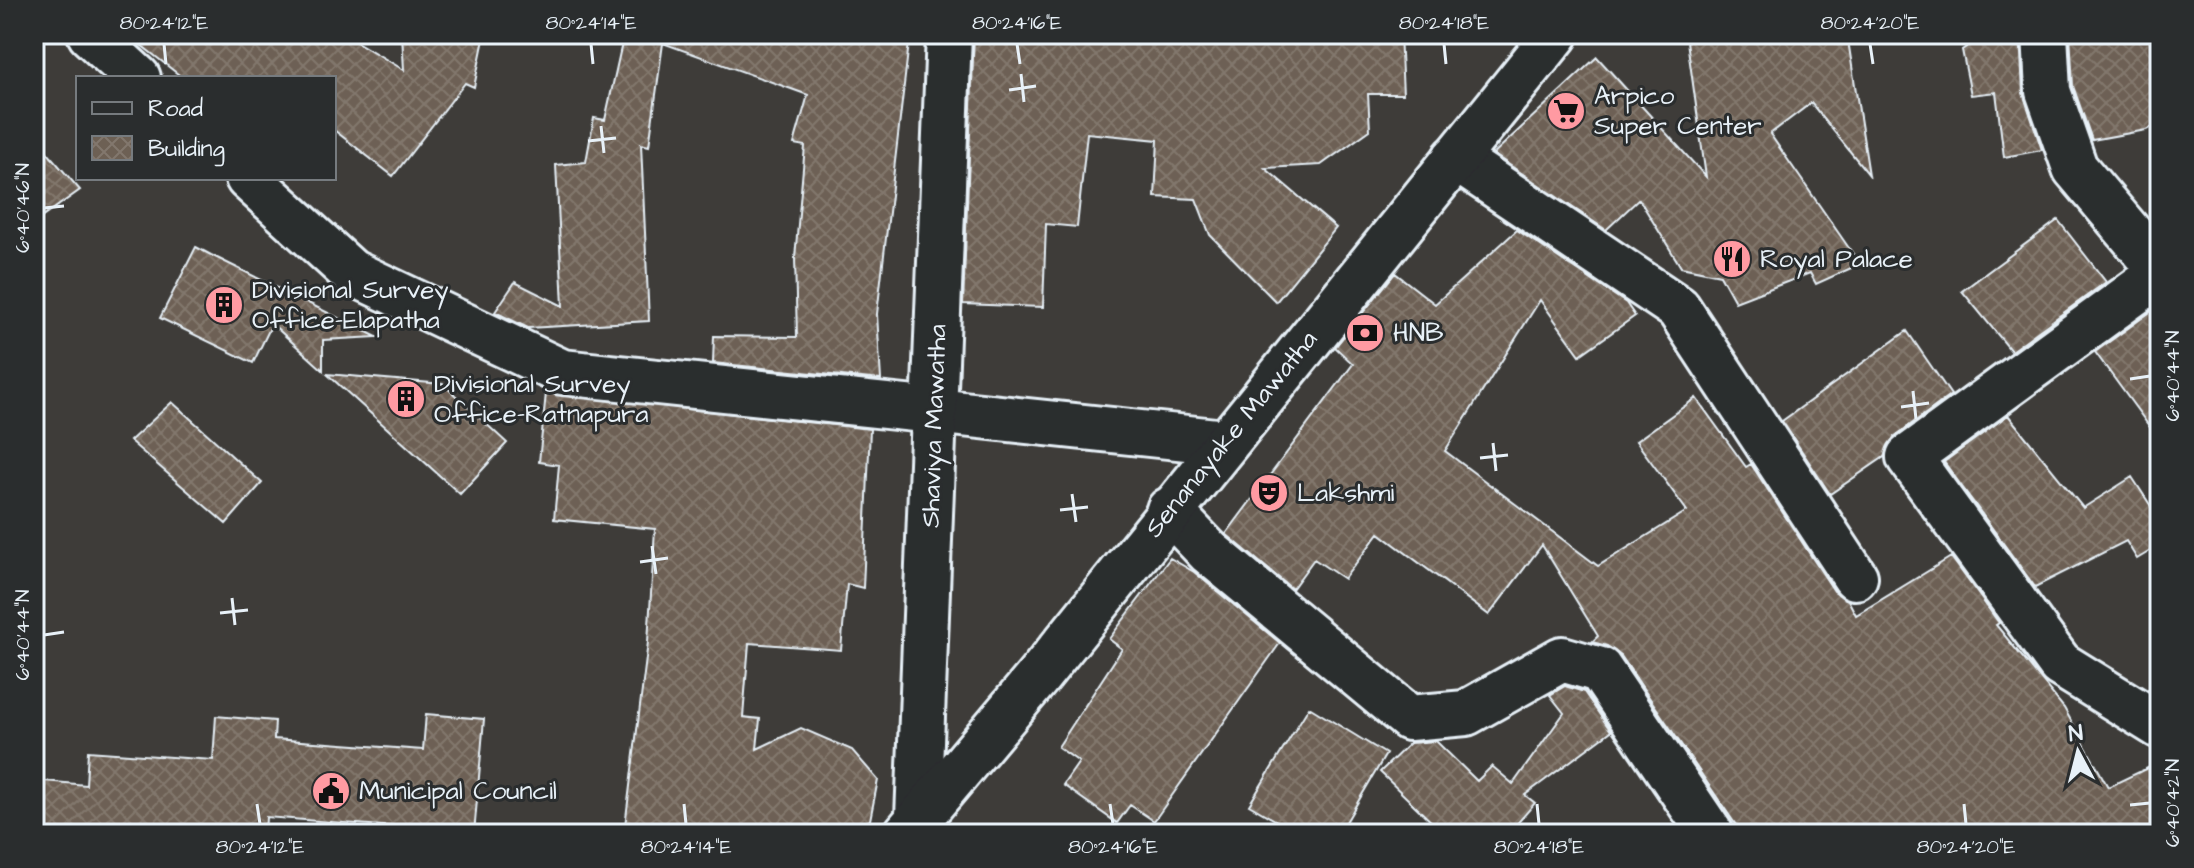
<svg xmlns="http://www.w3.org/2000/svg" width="2194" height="868" font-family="'Architects Daughter',sans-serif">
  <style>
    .building { fill: url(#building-cross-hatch); stroke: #e8f1f8; stroke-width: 2 }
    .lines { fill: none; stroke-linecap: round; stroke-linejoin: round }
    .street-casing { stroke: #e8f1f8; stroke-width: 50 }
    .secondary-casing { stroke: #e8f1f8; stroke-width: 50 }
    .primary-casing { stroke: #e8f1f8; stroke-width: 50 }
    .street { stroke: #2a2d2e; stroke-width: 44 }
    .secondary { stroke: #2a2d2e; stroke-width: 44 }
    .primary { stroke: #2a2d2e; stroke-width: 44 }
    .ticks { fill: none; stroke: #e8f1f8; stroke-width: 3 }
    .labels { text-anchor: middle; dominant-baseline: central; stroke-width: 6; stroke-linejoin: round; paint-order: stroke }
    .poi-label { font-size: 26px; fill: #e8f1f8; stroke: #2a2d2e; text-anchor: start }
    .street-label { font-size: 26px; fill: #e8f1f8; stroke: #2a2d2e }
    .neatline { fill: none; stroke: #e8f1f8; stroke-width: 3 }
    .ticks-label { font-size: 20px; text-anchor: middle; fill: #e8f1f8 }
  </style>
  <defs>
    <pattern id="building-cross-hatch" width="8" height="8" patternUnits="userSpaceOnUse" patternTransform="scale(2)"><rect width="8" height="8" fill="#6d6054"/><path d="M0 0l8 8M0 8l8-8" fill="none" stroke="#82776d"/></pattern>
  </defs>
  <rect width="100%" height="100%" fill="#3e3c39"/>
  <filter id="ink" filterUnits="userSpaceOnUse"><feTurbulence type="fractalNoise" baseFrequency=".0125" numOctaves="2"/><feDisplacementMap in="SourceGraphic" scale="16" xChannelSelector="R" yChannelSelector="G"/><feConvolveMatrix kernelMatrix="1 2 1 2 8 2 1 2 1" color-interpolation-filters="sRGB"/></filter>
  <g filter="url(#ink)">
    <!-- building -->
    <path class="building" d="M127,34H343L404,70L402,34H485L474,87L465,83L393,176L334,130V78H183Z
      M624,34H910L877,314L881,380L713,363L714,336L797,337L795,258L805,146L794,144L808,95L663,43L649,146L641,144L649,321L528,328L495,312L515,282L563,306L556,165L586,162L594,118L605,120Z
      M974,34H1400L1403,94H1368L1370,130L1321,165L1265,168L1336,228L1276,302L1210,235L1196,199L1155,197L1158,140L1087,133L1077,227L1046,224L1043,307L963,304Z
      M1686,34H1847L1869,175L1811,103L1770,134L1860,264L1816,284L1810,273L1735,302L1720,275L1681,267L1639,199L1606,230L1493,154L1597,57L1706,177Z
      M1985,34H2020L2023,93L2042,150L2004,157L1996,92L1971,95L1962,50Z
      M2070,34H2160V123L2146,130L2092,140L2073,86Z
      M34,137L80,190L34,223Z
      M2058,220L2106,282L2011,351L1962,291Z
      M1517,230L1626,303L1635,316L1580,355L1540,300L1445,451L1598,566L1687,511L1636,441L1696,398L1746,467L1751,464L1834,591L1848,600L1856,615L1951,557L1999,623L1996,625L2064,708L2108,787L2160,762V834H1742L1621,656L1607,646L1592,642L1598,636L1542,545L1489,615L1379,533L1344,579L1314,559L1292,589L1226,534L1353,364L1335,347L1395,273L1435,304Z
      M196,247L211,255L377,337L323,340V370L272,324L253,363L160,318Z
      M2160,305V441L2095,352Z
      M1907,331L1951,395L1894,437L1884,457L1830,494L1782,421Z
      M327,374L443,384L507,443L460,494Z
      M546,393L870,429L863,588L847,584L841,650L749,643L743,717L760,719L757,749L801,728L852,750L878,780L870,820L854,834H624L648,642L655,529L554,519L559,465L539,462Z
      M172,402L262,483L226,524L130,441Z
      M2008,415L2083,508L2132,477L2160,520V545L2137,559L2126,541L2035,587L1944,462Z
      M1170,558L1194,572L1280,643L1154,821L1130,805L1117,823L1063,785L1079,762L1058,747L1122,649L1109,639Z
      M1565,686L1584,692L1611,731L1525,795L1535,803L1508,834H1444L1380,772L1410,743L1436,741L1477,781L1492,766L1513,784L1564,713L1550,695Z
      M1309,707L1386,754L1339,834H1299L1249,805Z
      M426,714L484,719L474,834H421V829L266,817L265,834H34V780L86,785L88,751L213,760L216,716L275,721L274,739L423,750Z"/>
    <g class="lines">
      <defs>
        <path id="street" d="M2045,34L2048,91L2075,168L2160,269
          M1455,158L1678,308L1855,577
          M2160,274L1909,457L2060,664L2160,726
          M934,411L1225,442
          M1169,510L1209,552L1409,718L1466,713L1562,659L1600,670L1711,834"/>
        <path id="secondary" d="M90,34L138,78
          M248,178L351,272L562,372L934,411
          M918,818L949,34"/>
        <path id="primary" d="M906,834L1037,678L1556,34"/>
      </defs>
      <!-- street casing -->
      <use href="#street" class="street-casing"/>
      <!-- secondary casing -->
      <use href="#secondary" class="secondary-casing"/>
      <!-- primary casing -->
      <use href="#primary" class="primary-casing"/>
      <!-- street -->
      <use href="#street" class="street"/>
      <!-- secondary -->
      <use href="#secondary" class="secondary"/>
      <!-- primary -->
      <use href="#primary" class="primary"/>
    </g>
  </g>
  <!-- ticks -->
  <path class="ticks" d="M164,44L166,64M591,44L593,64M1017,44L1020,64M1444,44L1446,64M1870,44L1873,64M1021,74L1024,102M1009,90L1036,86M601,126L604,153M588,141L616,138M44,208L64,206M2130,379L2150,376M1913,391L1916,419M1901,407L1929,403M1493,443L1496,471M1480,458L1508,455M1072,494L1076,522M1060,510L1088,507M652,546L656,574M640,562L668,558M232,598L235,625M220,613L248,610M44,635L64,632M257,804L260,824M684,804L686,824M1110,804L1113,824M1537,804L1539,824M1964,804L1966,824M2130,805L2150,803"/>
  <!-- icons -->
  <defs>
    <symbol id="supermarket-disc" viewBox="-11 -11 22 22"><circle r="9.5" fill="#ff9aa2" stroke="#2a2d2e"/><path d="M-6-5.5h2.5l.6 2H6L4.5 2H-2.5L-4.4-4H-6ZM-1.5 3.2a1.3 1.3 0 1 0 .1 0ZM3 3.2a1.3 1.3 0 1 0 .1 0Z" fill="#111"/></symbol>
    <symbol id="restaurant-disc" viewBox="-11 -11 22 22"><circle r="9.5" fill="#ff9aa2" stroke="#2a2d2e"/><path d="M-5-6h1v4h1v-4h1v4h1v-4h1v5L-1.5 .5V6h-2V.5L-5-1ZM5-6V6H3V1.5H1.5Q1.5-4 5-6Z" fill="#111"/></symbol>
    <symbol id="building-disc" viewBox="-11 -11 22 22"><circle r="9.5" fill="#ff9aa2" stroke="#2a2d2e"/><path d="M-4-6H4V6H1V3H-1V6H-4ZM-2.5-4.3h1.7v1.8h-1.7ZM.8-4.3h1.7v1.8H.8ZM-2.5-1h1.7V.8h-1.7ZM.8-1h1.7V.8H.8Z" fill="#111"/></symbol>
    <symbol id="bank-disc" viewBox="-11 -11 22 22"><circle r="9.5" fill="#ff9aa2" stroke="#2a2d2e"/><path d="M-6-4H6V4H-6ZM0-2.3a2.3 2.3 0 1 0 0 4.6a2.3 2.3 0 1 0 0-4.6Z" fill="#111"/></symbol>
    <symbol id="theatre-disc" viewBox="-11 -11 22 22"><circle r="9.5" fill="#ff9aa2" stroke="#2a2d2e"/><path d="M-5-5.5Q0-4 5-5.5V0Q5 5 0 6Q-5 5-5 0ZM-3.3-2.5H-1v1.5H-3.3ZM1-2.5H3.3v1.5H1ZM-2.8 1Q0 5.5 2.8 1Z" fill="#111"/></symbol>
    <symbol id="civic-disc" viewBox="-11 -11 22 22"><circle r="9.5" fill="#ff9aa2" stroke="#2a2d2e"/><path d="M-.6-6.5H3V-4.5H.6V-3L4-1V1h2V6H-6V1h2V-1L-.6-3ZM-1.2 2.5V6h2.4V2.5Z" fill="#111"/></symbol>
  </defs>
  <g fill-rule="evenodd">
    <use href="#supermarket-disc" x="1544" y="89" width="44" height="44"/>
    <use href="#restaurant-disc" x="1710" y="237" width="44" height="44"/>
    <use href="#building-disc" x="202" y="283" width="44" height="44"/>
    <use href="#bank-disc" x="1343" y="311" width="44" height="44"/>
    <use href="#building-disc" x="384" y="377" width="44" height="44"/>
    <use href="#theatre-disc" x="1247" y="471" width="44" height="44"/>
    <use href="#civic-disc" x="309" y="769" width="44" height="44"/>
  </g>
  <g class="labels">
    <!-- poi labels -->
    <g class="poi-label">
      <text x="1594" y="96">Arpico<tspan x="1594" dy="30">Super Center</tspan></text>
      <text x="1760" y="259">Royal Palace</text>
      <text x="252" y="290">Divisional Survey<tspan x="252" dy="30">Office-Elapatha</tspan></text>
      <text x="1393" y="333">HNB</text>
      <text x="434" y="384">Divisional Survey<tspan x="434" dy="30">Office-Ratnapura</tspan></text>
      <text x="1297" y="493">Lakshmi</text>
      <text x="359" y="791">Municipal Council</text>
    </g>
    <!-- street labels -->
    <g class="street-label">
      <text transform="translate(934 426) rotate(-88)">Shaviya Mawatha</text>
      <text transform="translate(1231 434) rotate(-51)">Senanayake Mawatha</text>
    </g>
  </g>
  <!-- margin -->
  <rect width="2194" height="868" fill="none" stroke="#2a2d2e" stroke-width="88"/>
  <!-- legend -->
  <rect x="76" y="76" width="260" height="104" fill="#2a2d2e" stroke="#767b7f" stroke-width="2"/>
  <rect x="92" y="102" width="40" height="12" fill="#2a2d2e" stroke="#767b7f" stroke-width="2"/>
  <text x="148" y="116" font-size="24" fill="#e8f1f8">Road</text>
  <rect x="92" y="136" width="40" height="24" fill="url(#building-cross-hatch)" stroke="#767b7f" stroke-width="2"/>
  <text x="148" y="156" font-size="24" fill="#e8f1f8">Building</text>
  <!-- north arrow -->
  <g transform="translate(2078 752) rotate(353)" stroke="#2a2d2e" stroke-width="6" paint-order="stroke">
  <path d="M0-6L14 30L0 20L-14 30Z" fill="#e8f1f8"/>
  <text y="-12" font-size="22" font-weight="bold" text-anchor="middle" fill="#e8f1f8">N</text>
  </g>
  <rect x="44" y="44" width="2106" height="780" class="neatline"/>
  <g class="ticks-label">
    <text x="164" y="29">80°24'12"E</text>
    <text x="591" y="29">80°24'14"E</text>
    <text x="1017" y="29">80°24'16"E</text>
    <text x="1444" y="29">80°24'18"E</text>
    <text x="1870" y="29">80°24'20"E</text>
    <text transform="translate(22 208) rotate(-90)" y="7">6°40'46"N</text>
    <text transform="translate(2172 376) rotate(-90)" y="7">6°40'44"N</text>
    <text transform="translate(22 635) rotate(-90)" y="7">6°40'44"N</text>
    <text transform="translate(2172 803) rotate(-90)" y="7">6°40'42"N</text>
    <text x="260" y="853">80°24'12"E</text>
    <text x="686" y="853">80°24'14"E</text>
    <text x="1113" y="853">80°24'16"E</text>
    <text x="1539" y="853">80°24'18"E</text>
    <text x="1966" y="853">80°24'20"E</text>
  </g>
</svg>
